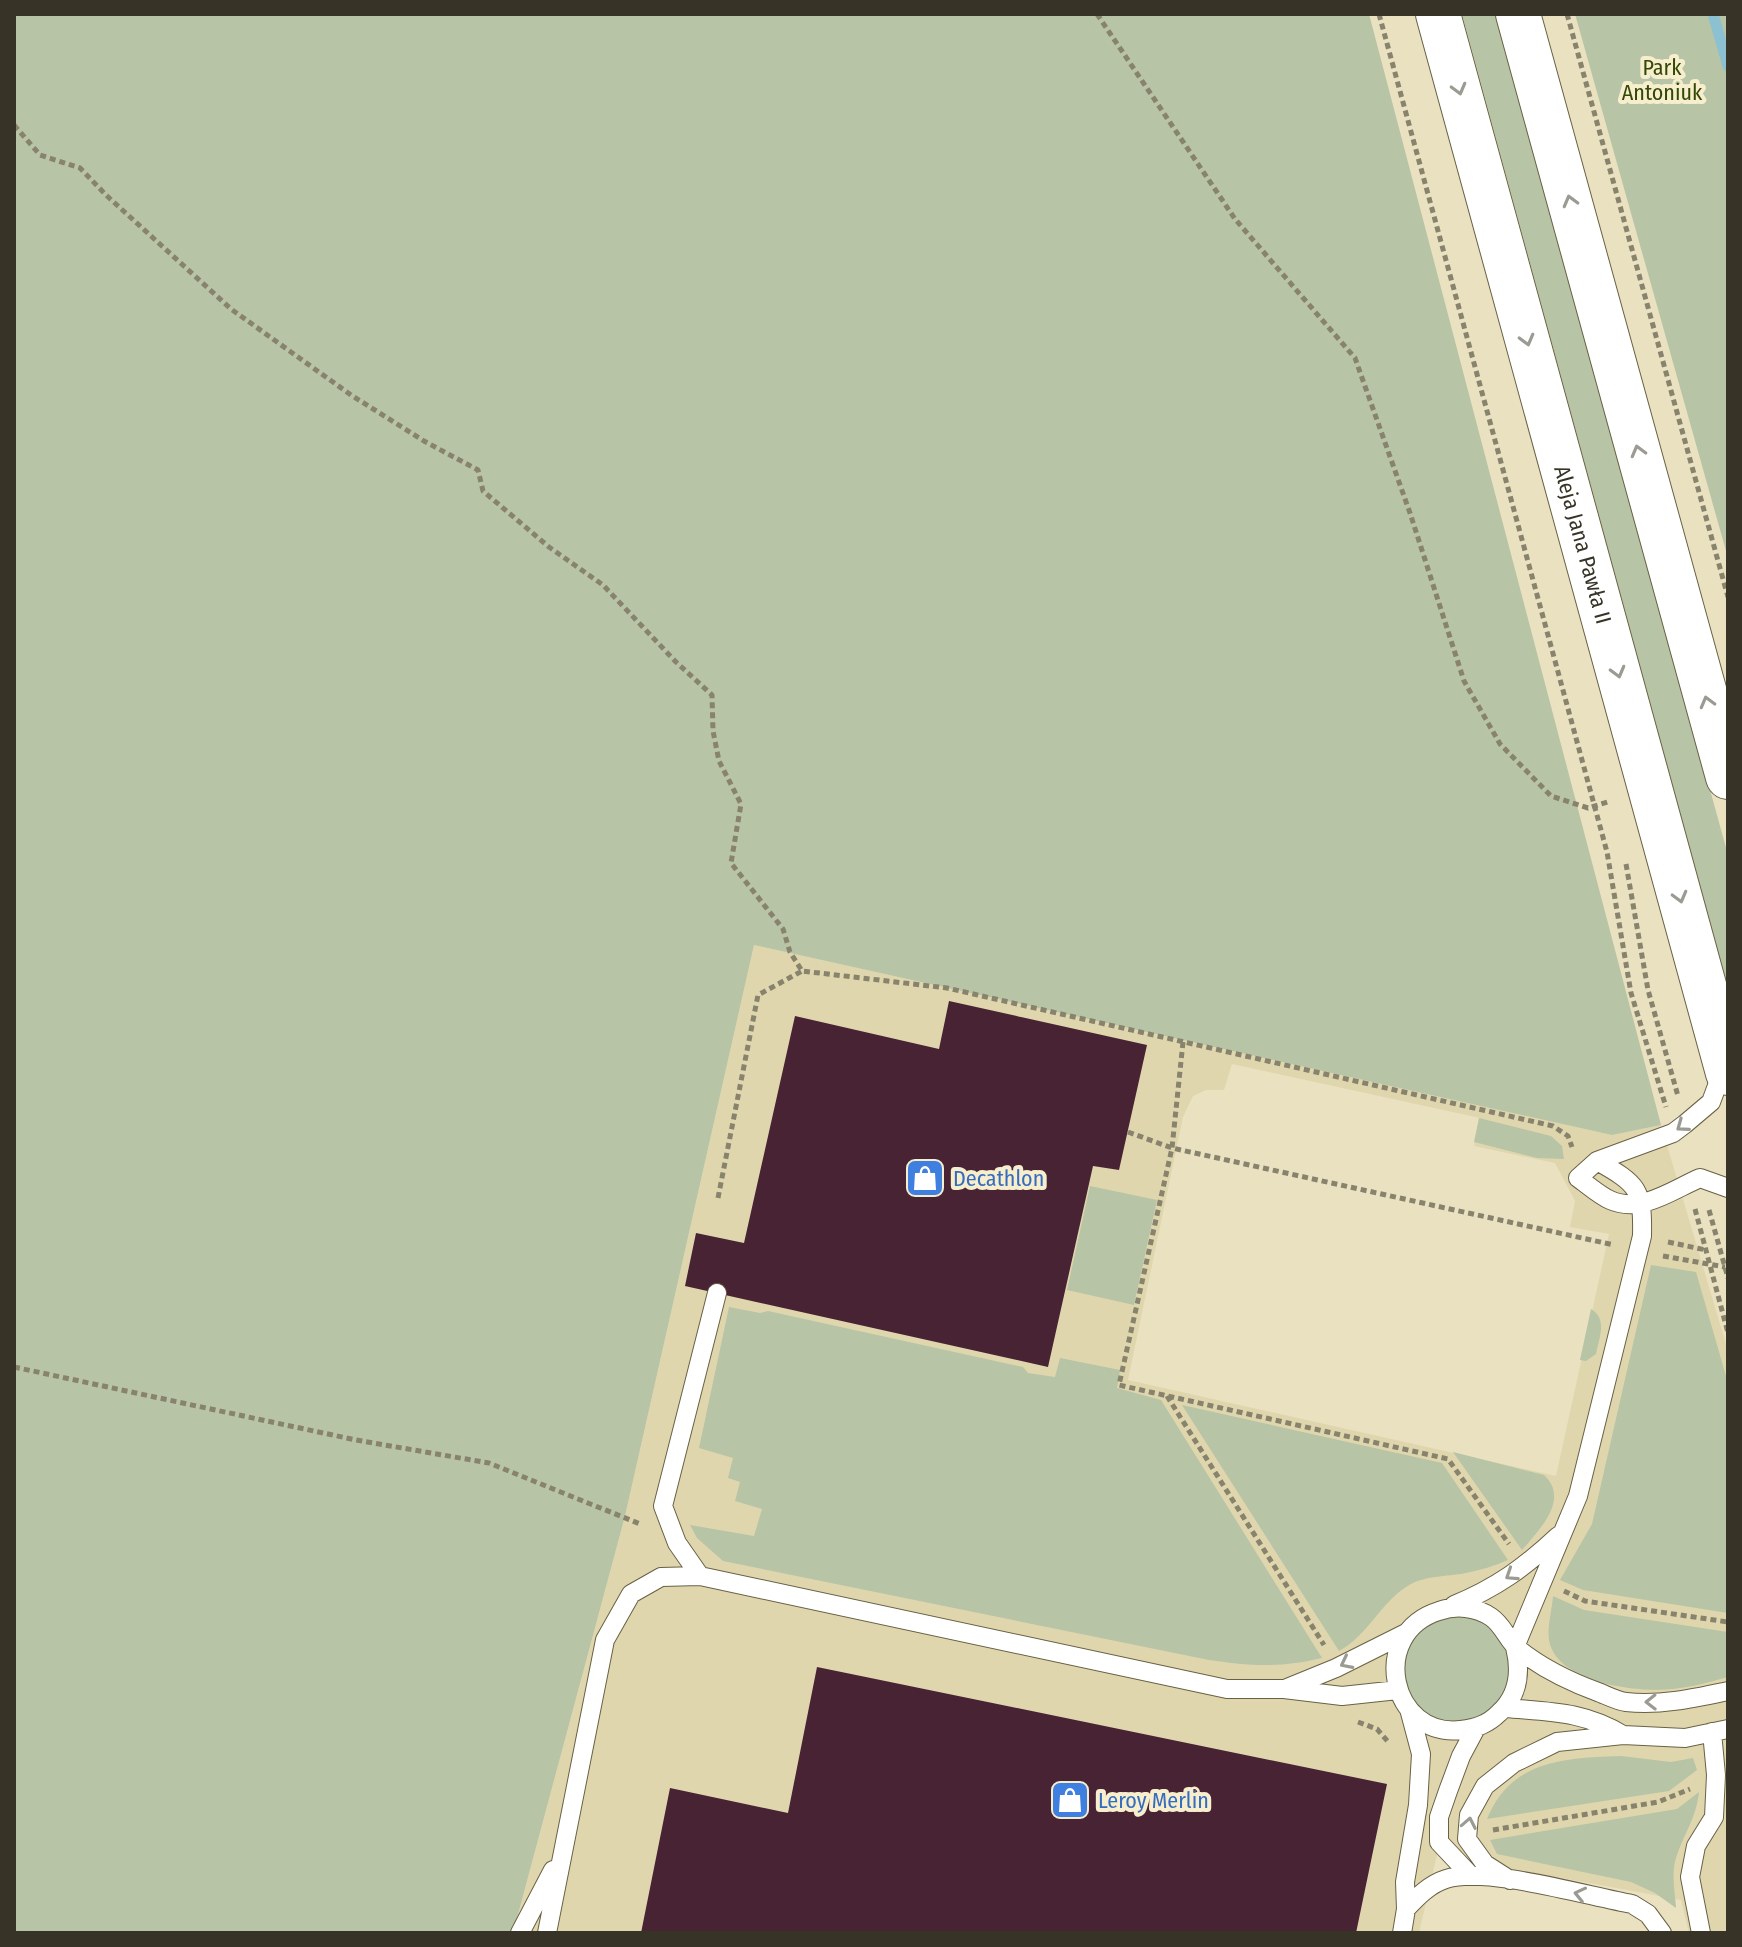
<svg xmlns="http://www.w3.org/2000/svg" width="1742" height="1947" font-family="'Fira Sans Condensed',sans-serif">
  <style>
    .built { fill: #e0d6ae; fill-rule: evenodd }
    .green { fill: #b7c4a6 }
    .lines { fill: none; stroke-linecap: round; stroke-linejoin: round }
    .stream { stroke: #8cc1d2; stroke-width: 11 }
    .building { fill: #482334 }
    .service-casing { stroke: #686144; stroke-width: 20 }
    .secondary-casing { stroke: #686144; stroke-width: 46 }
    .path { stroke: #88836d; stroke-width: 5; stroke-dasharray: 6 4; stroke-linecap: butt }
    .service { stroke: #fff; stroke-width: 18 }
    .secondary { stroke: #fff; stroke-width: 44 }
    .oneway { stroke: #9b9a93 }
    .labels { text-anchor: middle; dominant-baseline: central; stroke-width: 8; stroke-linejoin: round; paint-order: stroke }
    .park-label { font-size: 22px; fill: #334806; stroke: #f6eecd }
    .street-label { font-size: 22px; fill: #373427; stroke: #f6eecd }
    .shop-label { font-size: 22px; fill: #366cbe; stroke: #f6eecd; text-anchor: start }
  </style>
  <rect width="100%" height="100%" fill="#e9e1c0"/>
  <!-- built -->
  <path class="built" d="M754,945L1612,1135L1661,1125L1728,1351V1933H1689L1681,1900L1437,1855L1419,1933H513L625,1516ZM1232,1064L1480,1118L1474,1146L1555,1163L1575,1201L1570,1227L1609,1234L1556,1476L1128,1380L1183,1117L1193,1096L1206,1090H1224Z"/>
  <!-- green -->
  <path class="green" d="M14,14H1369L1661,1125L1612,1135L754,945L625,1516L513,1933H14Z
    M1462,14H1496L1728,855V988Z
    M1575,14H1728V558Z
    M1479,1118L1551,1136L1562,1146L1564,1159L1537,1158L1474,1142Z
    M1090,1186L1157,1200L1134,1305L1067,1290Z
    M1651,1265L1696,1272L1728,1383V1613L1583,1590L1560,1580L1592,1524Z
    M729,1307L760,1313L768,1311L1023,1367L1028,1373L1055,1377L1060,1358L1120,1370L1117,1388L1161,1400L1322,1658C1280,1668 1251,1666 1209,1660L723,1561L697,1538L690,1525L754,1536L762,1509L735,1501L740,1482L728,1478L733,1458L699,1448Z
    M1591,1309C1608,1319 1599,1338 1596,1354L1586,1361L1580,1360Z
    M1182,1405L1442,1463L1508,1560C1494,1566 1481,1570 1466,1573C1446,1577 1424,1575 1406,1587C1380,1604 1367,1636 1339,1651Z
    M1453,1452L1544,1475C1570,1499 1540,1529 1522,1550Z
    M1553,1596L1584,1610L1728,1632V1677C1710,1682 1692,1687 1673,1689C1638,1693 1556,1683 1549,1640C1547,1627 1552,1610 1553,1596Z
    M1404 1669a53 53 0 1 1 106 0a53 53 0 1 1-106 0Z
    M1621,1756L1671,1762L1693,1758L1697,1770L1669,1791L1487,1819C1511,1760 1564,1758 1621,1756Z
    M1699,1792C1696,1819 1684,1833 1676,1858C1671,1874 1675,1892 1676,1908L1655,1893L1631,1882L1497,1854L1490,1840L1677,1809Z"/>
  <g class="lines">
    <!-- stream -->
    <path class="stream" d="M1713,14L1728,66"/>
  </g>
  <!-- building -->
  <path class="building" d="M949,1001L1147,1045L1119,1170L1093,1166L1048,1367L685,1286L696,1233L744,1243L795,1016L939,1049Z
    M817,1667L1387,1784L1356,1933H641L670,1788L788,1813Z"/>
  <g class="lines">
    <defs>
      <path id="service" d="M1724,1067L1711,1102L1685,1124L1673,1133L1597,1161L1578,1178C1588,1185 1599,1195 1610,1200C1641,1214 1672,1190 1700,1178L1728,1188
        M1597,1161C1638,1184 1643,1189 1642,1236L1578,1496L1515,1647C1521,1671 1519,1695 1499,1713C1488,1724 1477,1728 1461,1730C1390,1738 1368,1633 1439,1611C1456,1605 1476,1607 1491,1617C1504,1626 1507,1640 1518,1649C1543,1669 1568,1681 1598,1692C1606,1695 1617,1701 1626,1702C1660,1706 1695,1698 1728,1691
        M700,1576L677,1543L663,1506L717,1293
        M1454,1605C1496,1588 1525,1567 1558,1536
        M1287,1688L1336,1668L1406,1633
        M1506,1708C1550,1712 1583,1711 1623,1735
        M1471,1876L1439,1842V1817L1448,1791L1461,1756L1476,1728
        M1510,1880L1485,1864L1467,1839L1469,1815L1485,1786L1514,1763L1557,1742L1623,1735L1685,1738L1728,1729
        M1406,1909C1418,1896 1430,1884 1446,1879C1486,1866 1587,1896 1632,1904L1648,1914L1662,1933
        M520,1933L553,1870
        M547,1933L605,1640L631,1594L661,1577L700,1576L1227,1689H1284L1342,1696L1398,1690
        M1402,1933L1406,1909L1405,1882L1418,1805L1421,1754L1409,1709
        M1701,1933L1690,1877L1696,1846L1714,1817L1716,1775L1712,1732"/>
      <g id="secondary">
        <path id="s1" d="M1438,14L1728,1073"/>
        <path d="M1518,14L1728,777"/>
      </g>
    </defs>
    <!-- service casing -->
    <use href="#service" class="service-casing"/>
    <!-- secondary casing -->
    <use href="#secondary" class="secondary-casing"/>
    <!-- path -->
    <path class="path" d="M1097,14L1235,219L1355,358L1410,513L1464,681L1500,744L1551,796L1588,808L1611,801
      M1379,14L1607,852L1631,993L1666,1107
      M1567,14L1728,597
      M14,125L40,155L80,168L106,195L231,309L351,395L424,441L478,470L483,491L549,547L603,585L676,662L712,695L713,731L719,761L741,804L731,863L783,929L790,952L802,971L947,988L1553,1126L1568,1136L1572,1147
      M1626,864L1648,990L1678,1096
      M1183,1042L1172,1148L1119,1385L1448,1459L1509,1544
      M1128,1132L1172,1148L1614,1245
      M718,1198L758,995L802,971
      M1695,1209L1728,1333
      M1709,1210L1728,1278
      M1668,1242L1706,1250
      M1663,1256L1725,1267
      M14,1367L356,1440L489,1463L640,1524
      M1167,1396L1324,1645
      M1564,1591L1585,1601L1728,1622
      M1358,1722L1377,1729L1389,1743
      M1493,1830L1658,1802L1690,1789"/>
    <!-- service -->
    <use href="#service" class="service"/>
    <!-- secondary -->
    <use href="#secondary" class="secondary"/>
  </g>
  <!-- one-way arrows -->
  <defs><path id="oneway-chevron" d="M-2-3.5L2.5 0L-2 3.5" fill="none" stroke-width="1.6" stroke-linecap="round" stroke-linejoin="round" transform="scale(2)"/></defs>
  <g class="oneway">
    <use href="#oneway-chevron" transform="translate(1459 89) rotate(75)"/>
    <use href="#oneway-chevron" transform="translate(1570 201) rotate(-105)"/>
    <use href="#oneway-chevron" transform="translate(1527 340) rotate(75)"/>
    <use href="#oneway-chevron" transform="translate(1638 451) rotate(-105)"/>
    <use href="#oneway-chevron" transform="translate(1618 672) rotate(75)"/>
    <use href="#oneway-chevron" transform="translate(1707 702) rotate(-105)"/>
    <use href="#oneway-chevron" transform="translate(1680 897) rotate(75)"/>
    <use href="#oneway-chevron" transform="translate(1682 1126) rotate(144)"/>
    <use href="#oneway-chevron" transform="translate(1511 1575) rotate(147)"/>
    <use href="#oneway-chevron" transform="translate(1346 1663) rotate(153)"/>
    <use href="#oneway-chevron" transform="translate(1651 1702) rotate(179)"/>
    <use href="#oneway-chevron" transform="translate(1469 1823) rotate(-79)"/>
    <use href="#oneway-chevron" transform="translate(1580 1894) rotate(-167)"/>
  </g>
  <!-- icons -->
  <defs>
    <symbol id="shop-square" viewBox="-11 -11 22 22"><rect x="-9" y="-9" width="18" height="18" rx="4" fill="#3f7fe0" stroke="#f6eecd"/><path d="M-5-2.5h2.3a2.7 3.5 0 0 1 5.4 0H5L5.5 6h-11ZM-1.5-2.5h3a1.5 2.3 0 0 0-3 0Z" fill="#fff"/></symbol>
  </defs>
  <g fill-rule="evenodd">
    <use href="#shop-square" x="903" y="1156" width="44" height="44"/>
    <use href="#shop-square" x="1048" y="1778" width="44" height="44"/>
  </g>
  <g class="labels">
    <!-- park labels -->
    <g class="park-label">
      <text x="1662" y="67">Park<tspan x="1662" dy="25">Antoniuk</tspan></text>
    </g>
    <!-- street labels -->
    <g class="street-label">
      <text stroke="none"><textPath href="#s1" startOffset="550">Aleja Jana Pawła II</textPath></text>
    </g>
    <!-- shop labels -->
    <g class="shop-label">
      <text x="953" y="1178">Decathlon</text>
      <text x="1098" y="1800">Leroy Merlin</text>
    </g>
  </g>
  <!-- border -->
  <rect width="1742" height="1947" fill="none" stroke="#373427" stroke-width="32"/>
</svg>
